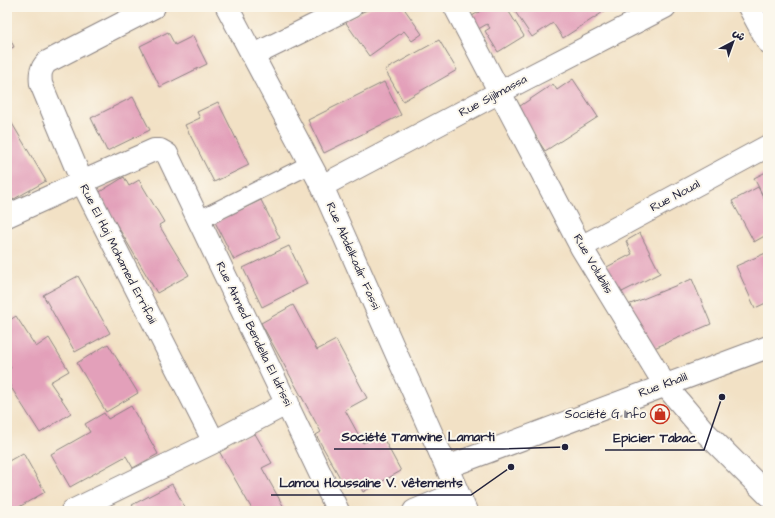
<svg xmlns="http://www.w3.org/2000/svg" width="775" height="518" font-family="'Architects Daughter','Playpen Sans Arabic',sans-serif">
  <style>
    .building { fill: #e3a0ba }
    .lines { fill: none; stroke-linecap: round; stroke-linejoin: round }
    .pedestrian-casing { stroke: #8a8280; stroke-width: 20 }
    .minor-casing { stroke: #8a8280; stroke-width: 24 }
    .pedestrian { stroke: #fff; stroke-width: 18 }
    .minor { stroke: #fff; stroke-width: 22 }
    .labels { text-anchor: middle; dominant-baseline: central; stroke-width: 4; stroke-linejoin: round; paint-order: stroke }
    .street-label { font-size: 12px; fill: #22223b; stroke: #fbf7ec }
    .poi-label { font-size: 12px; fill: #22223b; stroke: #fbf7ec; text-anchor: end }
    .leader { fill: none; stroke: #22223b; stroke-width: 1.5 }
    .callout-dot { fill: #22223b; stroke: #fbf7ec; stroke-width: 1.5 }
    .callout-label { font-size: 13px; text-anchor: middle; font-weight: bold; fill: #22223b; stroke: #fbf7ec; stroke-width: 4; stroke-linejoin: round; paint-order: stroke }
  </style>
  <rect width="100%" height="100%" fill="#fbf7ec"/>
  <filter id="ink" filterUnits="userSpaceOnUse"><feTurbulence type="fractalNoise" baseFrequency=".025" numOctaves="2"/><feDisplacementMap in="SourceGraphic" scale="8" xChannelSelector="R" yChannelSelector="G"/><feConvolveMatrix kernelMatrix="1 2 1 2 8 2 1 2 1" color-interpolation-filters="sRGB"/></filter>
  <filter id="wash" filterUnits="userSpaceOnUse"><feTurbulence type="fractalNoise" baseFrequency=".012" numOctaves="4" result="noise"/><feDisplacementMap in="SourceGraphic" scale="16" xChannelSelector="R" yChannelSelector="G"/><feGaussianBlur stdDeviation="0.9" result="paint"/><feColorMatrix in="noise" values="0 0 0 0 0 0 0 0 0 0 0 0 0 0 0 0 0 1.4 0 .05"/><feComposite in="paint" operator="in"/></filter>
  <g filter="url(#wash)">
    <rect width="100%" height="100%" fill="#f2e1c5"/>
    <g id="blocks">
      <!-- building -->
      <path class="building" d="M374,7H403L422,34L412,41L404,31L369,56L344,20Z
        M487,7H506L524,36L498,52L485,31L490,28L487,24L475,31L467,19Z
        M512,7H611L563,38L553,23L532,37Z
        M7,32L14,47L7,50Z
        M168,32L175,45L193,36L207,64L160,87L140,46Z
        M439,40L457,70L403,101L385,70Z
        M573,79L598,117L545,151L517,108L553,84L557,90Z
        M384,82L401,115L324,153L308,120Z
        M133,97L150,130L107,151L91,118Z
        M218,102L249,165L214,182L185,125L200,118L197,112Z
        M10,120L46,181L7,203V121Z
        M768,171V234L754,242L732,201L758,187L766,202L754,178Z
        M124,177L129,186L139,180L164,222L159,225L189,275L157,293L98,193Z
        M261,200L280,238L234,260L215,222Z
        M640,233L660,273L614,296L601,270L632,254L626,241Z
        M289,246L307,284L262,307L243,268Z
        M768,252V302L755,308L736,266Z
        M78,276L110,333L75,352L43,295Z
        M692,279L711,324L647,351L628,305Z
        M293,305L317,350L336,340L367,398L345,410L363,443L381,434L401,471L363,492L356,479L344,485L316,435L321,432L261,323Z
        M16,316L36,347L49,338L69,371L50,382L71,413L40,433L7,381V371L11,368L7,362V322Z
        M108,344L138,393L106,412L77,363Z
        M131,406L158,454L133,468L126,456L70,487L51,454L90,432L85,424L104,413L108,419Z
        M254,432L272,463L262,468L286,511H253L219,451Z
        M23,453L45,492L12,511H7V462Z
        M172,484L187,511H136L132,505Z"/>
    </g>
  </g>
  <g filter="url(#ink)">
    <use href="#blocks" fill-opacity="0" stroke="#8a8280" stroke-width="1"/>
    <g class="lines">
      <defs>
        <path id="pedestrian" d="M199,220L311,164"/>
        <path id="minor" d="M154,7L47,62C40,69 40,75 41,84L82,182L214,442
          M227,7L322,186L466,511
          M455,7L581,247L665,385L704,431L768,495
          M749,7L768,42
          M251,54L260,52L351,7
          M322,186L500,92L665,7
          M7,216L82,182L154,150H160L167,154L338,511
          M581,247L768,146
          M447,467L768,347
          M72,511L214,442L288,403
          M414,511L457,493"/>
      </defs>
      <!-- pedestrian casing -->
      <use href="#pedestrian" class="pedestrian-casing"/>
      <!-- minor casing -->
      <use href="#minor" class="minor-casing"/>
      <!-- pedestrian -->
      <use href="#pedestrian" class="pedestrian"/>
      <!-- minor -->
      <use href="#minor" class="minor"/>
    </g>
  </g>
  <!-- icons -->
  <defs>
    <symbol id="shop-ring" viewBox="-11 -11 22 22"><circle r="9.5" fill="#fbf7ec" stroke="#c8321e" stroke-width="1.5"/><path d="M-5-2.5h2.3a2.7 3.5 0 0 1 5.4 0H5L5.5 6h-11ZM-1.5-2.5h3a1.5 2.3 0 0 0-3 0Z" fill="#c8321e"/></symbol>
  </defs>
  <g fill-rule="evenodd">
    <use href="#shop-ring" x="649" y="403" width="22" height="22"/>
  </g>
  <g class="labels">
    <!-- street labels -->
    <g class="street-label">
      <text transform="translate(493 96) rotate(-28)">Rue Sijilmassa</text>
      <text transform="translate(675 196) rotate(-28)">Rue Noual</text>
      <text transform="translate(118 254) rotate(63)">Rue El Haj Mohamed Errifaii</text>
      <text transform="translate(353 256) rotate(66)">Rue Abdelkadir Fassi</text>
      <text transform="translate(593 264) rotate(60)">Rue Volubilis</text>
      <text transform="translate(254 334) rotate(64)">Rue Ahmed Bendella El Idrissi</text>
      <text transform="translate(663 385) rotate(-20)">Rue Khalil</text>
    </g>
    <!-- poi labels -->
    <g class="poi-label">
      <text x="646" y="414">Société G Info</text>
    </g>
  </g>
  <!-- callouts -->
  <path class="leader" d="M565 447L503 449H334M722 397L704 450H605M511 467L471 495H271"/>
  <g class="callout-dot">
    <circle cx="565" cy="447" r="4"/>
    <circle cx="722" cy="397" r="4"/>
    <circle cx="511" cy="467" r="4"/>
  </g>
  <g class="callout-label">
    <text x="418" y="441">Société Tamwine Lamarti</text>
    <text x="655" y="442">Epicier Tabac</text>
    <text x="371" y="487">Lamou Houssaine V. vêtements</text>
  </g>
  <!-- margin -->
  <rect width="775" height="518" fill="none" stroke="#fbf7ec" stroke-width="24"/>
  <!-- north arrow -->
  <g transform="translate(733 42) rotate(41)" stroke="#fbf7ec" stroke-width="3" paint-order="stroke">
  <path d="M0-3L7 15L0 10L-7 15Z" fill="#22223b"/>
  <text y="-6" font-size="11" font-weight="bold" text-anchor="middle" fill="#22223b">ش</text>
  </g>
</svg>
